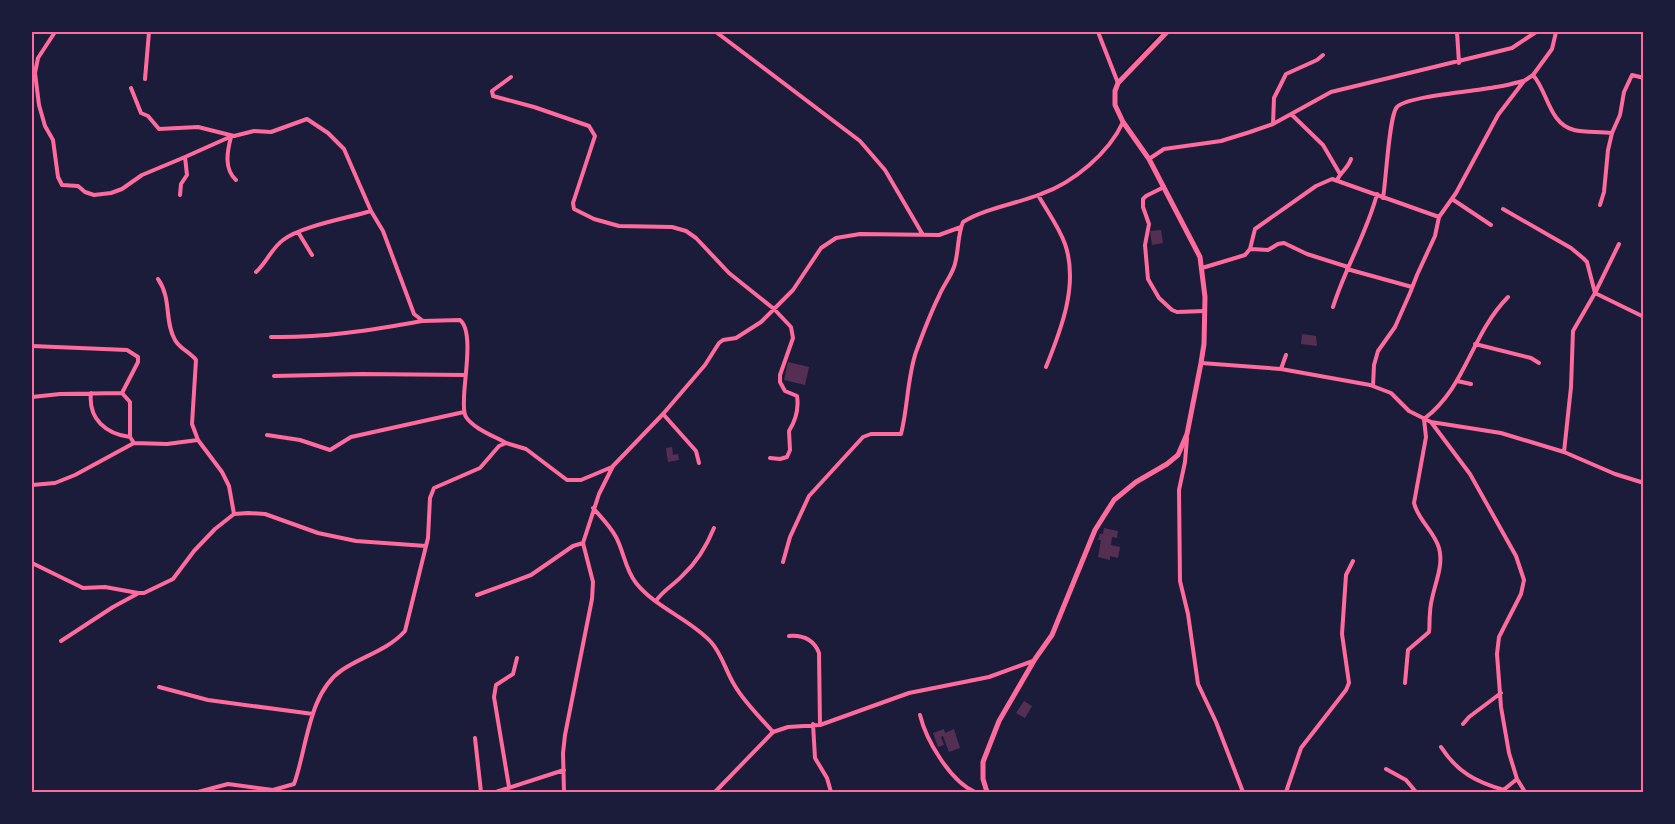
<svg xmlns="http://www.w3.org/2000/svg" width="1675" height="824" font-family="Helvetica,sans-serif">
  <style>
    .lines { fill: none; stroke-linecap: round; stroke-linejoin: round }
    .stream { stroke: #12122b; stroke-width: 2 }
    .building { fill: #542f53 }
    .minor { stroke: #ff6b9d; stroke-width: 4 }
    .tertiary { stroke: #ff6b9d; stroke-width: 5 }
    .neatline { fill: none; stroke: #ff6b9d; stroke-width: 2 }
  </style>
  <rect width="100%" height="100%" fill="#1b1b3a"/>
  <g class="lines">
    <!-- stream -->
    <path class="stream" d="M1123,74L1162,32"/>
  </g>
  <!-- building -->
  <path class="building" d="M1161,230L1163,243L1152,245L1150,231Z
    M1302,334L1316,336L1317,346L1301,344Z
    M788,362L809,367L805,385L784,380Z
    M672,447L673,455L678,454L679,460L668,462L666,448Z
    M1104,528L1118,531L1117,538L1112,537L1111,545L1120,547L1118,558L1110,556V560L1098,557L1101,540H1098L1100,534H1103Z
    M1024,701L1032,706L1025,718L1016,713Z
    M944,729L945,733L954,729L960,748L949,752L943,736L941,737L944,745L938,747L933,733Z"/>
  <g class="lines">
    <!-- minor -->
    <path class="minor" d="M55,32L38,58L35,73L39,105L45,126L53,140L58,177L62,185L78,186L85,192L94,195L111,193L122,189L142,175L185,157
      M716,32L860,141L885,170L923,235
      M1098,32L1118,83
      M1457,32L1459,63
      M1533,75C1548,92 1549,124 1574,130C1586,133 1600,131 1612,133
      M511,77L492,91L493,96L534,107L589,126L595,136L573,203L574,209L594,219L619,226L672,227L686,231L696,238L729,273L774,309L791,327L793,338L780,375V382L785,391L797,396C799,409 796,420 789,431L790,450L787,457L780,459L770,458
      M145,79L149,32
      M131,88L141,113L148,116L159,129L198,127L234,136L254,131L271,132L307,119L328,133L344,149L371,211L383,231L414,314L423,321L460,320C474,331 464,380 464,398C464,404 463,412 466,417C474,429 494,436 506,443
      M1291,114L1323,145L1340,174
      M1273,124L1274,98L1286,74L1317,60L1323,55
      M231,137C227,152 224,169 236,180
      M1149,159L1164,149L1221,141L1250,132L1273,124L1331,92L1512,48L1536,32
      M1337,180C1341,172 1348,168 1351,159
      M1164,187L1146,196L1143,199V207L1149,224L1145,245L1148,279L1159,298L1172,310L1177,312L1205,311
      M180,195L181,184L187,175L185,157L232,136
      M1038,195C1047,211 1059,227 1065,244C1079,284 1061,330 1046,367
      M1383,198C1386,182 1389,115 1397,107C1407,96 1478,91 1496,87C1505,86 1514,83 1523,81
      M1452,199L1491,225
      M1600,205L1604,192L1608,150L1612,133L1620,115L1624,92L1632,75L1644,78
      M1503,209L1571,248L1583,258L1587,262L1595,293L1644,317
      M298,232L312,255
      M1251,249L1268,250L1278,244L1284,243L1307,254L1348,267
      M1202,268L1245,255L1250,249L1255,229L1316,186L1332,179L1439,217
      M1347,269L1412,287
      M256,272C266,263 272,248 283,240C301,226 348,218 371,211
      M158,279C172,299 164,321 175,340C180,349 190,352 196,360L192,424L198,440L222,472L229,486L234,514
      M1333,307C1345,268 1367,233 1377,194
      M271,337C322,338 373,330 422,321
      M1475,344L1531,358L1539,363
      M32,346L127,350L138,357V362L122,393
      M1201,363L1281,369L1370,385L1391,393L1409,411L1431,422L1501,433L1564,452L1615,474L1644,483
      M1281,369L1286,355
      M274,376L362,374L465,375
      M1457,381L1471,384
      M1373,386L1374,365L1378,351L1395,327L1410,293L1417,275L1435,236L1439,217L1456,193L1498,115L1524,81L1533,75L1552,49L1556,32
      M91,393C88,419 106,434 130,437
      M32,397L60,394L122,393L130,402V437L134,443L167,444L198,440
      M663,414L696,451L699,463
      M1431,422L1470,474L1516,556L1524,580L1521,594L1499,637L1497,654L1501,707L1509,753L1517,779L1525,792
      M267,435L300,440L330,450L351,437L464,412
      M1187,438L1185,462L1179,490L1180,581L1188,614L1198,684L1216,722L1243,792
      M1564,452L1571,387L1573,331L1595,293L1619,244
      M32,485L55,483L75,475L134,443
      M593,508C601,517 610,526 616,537C624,552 625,569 636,583C656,608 690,619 711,642C722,654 726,672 735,686C745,703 760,717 773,732
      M783,562L790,537L809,496L863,437L871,434H901C908,407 907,379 916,352C923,333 930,314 939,296C943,286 950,278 954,267C959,253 957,236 963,222C986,208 1016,204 1041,194C1073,183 1109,153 1123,122
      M32,563L83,588L105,587L138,593H144L173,579L194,551L215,529L234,514L248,513L265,514L318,533L356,541L426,546
      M477,595L531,575L573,546L583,543
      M656,601C663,590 674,585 683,575C697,562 707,545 714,528
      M789,636C803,635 814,640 819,653L820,725
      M61,641L113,607L137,594
      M1405,683L1408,650L1429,632C1430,625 1429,620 1430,613C1430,592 1445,569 1439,548C1434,531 1418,520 1414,503L1426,437L1424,419C1467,386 1470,336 1508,297
      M159,687L208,700L313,714
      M920,715C926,740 950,781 975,792
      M813,724L815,758L827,778L831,792
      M1463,724L1469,717L1501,693
      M475,738L481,792
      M1441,747C1457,772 1476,782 1504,790
      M1386,769L1406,780L1416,792
      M509,787L494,697L496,685L513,674L517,658
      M198,792L228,784L273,790L294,784C307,749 308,693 342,670C363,656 388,650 405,631L428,538L430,498L434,488L480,468L499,446L506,443L526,449L567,480H581L612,467
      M496,792L564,770
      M564,792L563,753L565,735L592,599L593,582L583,543L599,494L613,466L663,414L705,365L719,343L723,340L736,338L761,322L793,290L821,248L836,238L860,234L939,235L961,227
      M715,792L773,732L788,727L820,725L909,693L989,677L1033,661
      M1286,792L1301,748L1346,690L1349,683L1342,634L1346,575L1353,561
      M1501,792L1517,779"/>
    <!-- tertiary -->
    <path class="tertiary" d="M987,792L983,779V762L999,721L1035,659L1052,635L1095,530L1114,500L1136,482L1167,464L1178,455L1187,434L1201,363L1204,344L1205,297L1200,257L1149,159L1123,122L1115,105V91L1118,83L1167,32"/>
  </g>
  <!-- border -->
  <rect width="1675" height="824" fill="none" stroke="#1b1b3a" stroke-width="66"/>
  <rect x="33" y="33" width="1609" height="758" class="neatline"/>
</svg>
